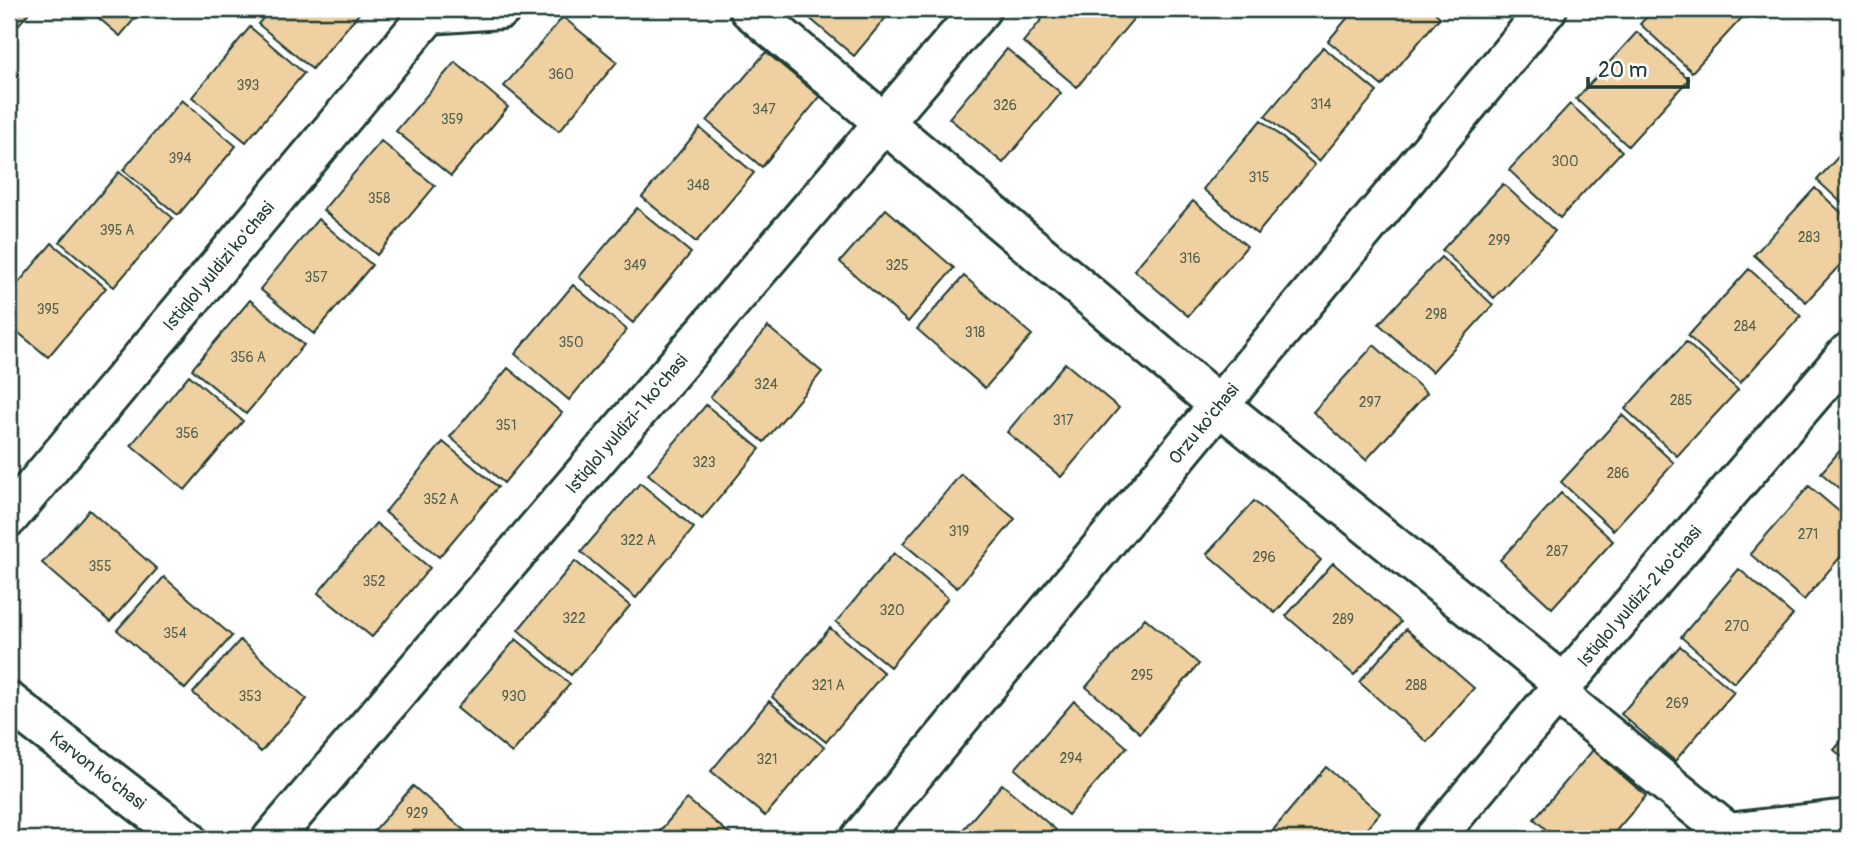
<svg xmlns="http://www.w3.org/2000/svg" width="1857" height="848" font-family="Pangolin,sans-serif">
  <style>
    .building { fill: #efd0a1; stroke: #1f3d34; stroke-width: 2 }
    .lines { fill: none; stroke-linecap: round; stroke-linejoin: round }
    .street-casing { stroke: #1f3d34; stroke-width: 44 }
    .street { stroke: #fff; stroke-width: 38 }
    .labels { text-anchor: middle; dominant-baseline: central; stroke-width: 7; stroke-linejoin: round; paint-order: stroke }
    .number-label { font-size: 14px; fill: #53624f }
    .street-label { font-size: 18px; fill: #1f3d34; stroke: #fff }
  </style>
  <rect width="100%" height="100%" fill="#fff"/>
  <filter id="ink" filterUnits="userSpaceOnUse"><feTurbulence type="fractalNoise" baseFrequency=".0143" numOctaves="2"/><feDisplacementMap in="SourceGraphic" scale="14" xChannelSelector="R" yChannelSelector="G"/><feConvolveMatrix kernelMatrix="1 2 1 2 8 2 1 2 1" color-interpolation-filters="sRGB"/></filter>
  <g filter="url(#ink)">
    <!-- building -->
    <path class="building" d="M9,9H32L9,36Z
      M88,9H143L120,36Z
      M271,9H363L312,69L258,24Z
      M801,9H893L854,56L800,10Z
      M1050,9H1125L1135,17L1077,87L1023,42Z
      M1355,9H1431L1440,17L1382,86L1328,41Z
      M1654,9H1750L1692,72L1640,24Z
      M563,17L617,62L559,131L504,86Z
      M250,27L304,73L246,142L192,97Z
      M1637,32L1689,79L1628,146L1576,99Z
      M1323,47L1377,92L1319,161L1265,116Z
      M1007,49L1061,93L1003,163L949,118Z
      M766,52L820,97L762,167L707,121Z
      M455,62L508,107L451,176L396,131Z
      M182,100L236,146L178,215L123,170Z
      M1570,104L1622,151L1560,218L1509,170Z
      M1261,120L1315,165L1257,234L1203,189Z
      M700,128L754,173L696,242L642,197Z
      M381,141L435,186L377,255L323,210Z
      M1848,146V209L1817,180Z
      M119,172L173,218L114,287L60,242Z
      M1503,184L1555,231L1494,298L1442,250Z
      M1815,188L1848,219V256L1806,302L1754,255Z
      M1193,201L1247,246L1188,316L1134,270Z
      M637,208L691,253L633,323L579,277Z
      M886,209L954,268L908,322L840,262Z
      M318,219L372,265L314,334L260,289Z
      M52,243L106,288L48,357L9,325V294Z
      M1441,257L1493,305L1432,372L1379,324Z
      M1749,269L1801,316L1740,383L1688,336Z
      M964,276L1032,335L985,388L917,329Z
      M573,285L627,330L569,400L515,354Z
      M250,300L304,345L246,414L192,369Z
      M768,327L822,372L764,442L710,397Z
      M1686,342L1738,390L1677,456L1625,409Z
      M1374,345L1427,393L1366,460L1313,412Z
      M1065,363L1119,408L1061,477L1007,432Z
      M508,368L562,413L504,483L450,437Z
      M189,375L243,421L185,490L131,445Z
      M706,405L760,449L702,519L648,474Z
      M1622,415L1674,463L1613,530L1561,482Z
      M1848,441V496L1821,473Z
      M443,442L498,487L439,557L385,512Z
      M961,474L1015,519L957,588L903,543Z
      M640,483L694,528L636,598L581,552Z
      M1809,486L1848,519V548L1804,600L1750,554Z
      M1561,493L1613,541L1552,608L1500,560Z
      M1254,501L1321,560L1275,613L1207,554Z
      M89,510L157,569L110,622L42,563Z
      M376,523L430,568L372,637L318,593Z
      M894,553L948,598L890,667L836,622Z
      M575,561L630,606L571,675L518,630Z
      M1333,563L1401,622L1354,675L1286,616Z
      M1739,569L1793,615L1734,683L1681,637Z
      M164,577L232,636L185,689L117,630Z
      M1145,618L1199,664L1140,733L1086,687Z
      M830,628L884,673L826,742L772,697Z
      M1406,629L1474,688L1427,742L1359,682Z
      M516,639L570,684L512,753L457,708Z
      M240,640L307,699L261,752L193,693Z
      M1680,646L1734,692L1675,761L1621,714Z
      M769,701L824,747L765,816L711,771Z
      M1074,701L1127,747L1068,815L1015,769Z
      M1848,733V762L1834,750Z
      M1593,750L1646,796L1609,839H1557L1534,819Z
      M1326,767L1380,813L1358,839H1271L1268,836Z
      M1002,784L1056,830L1048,839H955Z
      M413,786L474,839H367Z
      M687,799L736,839H653Z"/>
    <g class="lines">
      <defs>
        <g id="street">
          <path d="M749,9L1219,405L1564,684"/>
          <path d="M429,14L501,9"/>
          <path id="s1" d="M9,517L429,14"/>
          <path d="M1556,693L1728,833L1729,839"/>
          <path id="s2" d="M9,702L187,839"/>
          <path d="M1728,833L1848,819"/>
          <path id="s3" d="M272,839L981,9"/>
          <path id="s4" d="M860,839L1547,9"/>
          <path id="s5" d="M1434,839L1564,684L1848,353"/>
        </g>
      </defs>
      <!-- street casing -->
      <use href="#street" class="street-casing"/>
      <!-- street -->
      <use href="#street" class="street"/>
    </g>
  </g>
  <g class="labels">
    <!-- number labels -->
    <g class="number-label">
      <text x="561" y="74">360</text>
      <text x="248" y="85">393</text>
      <text x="1321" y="104">314</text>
      <text x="1005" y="105">326</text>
      <text x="764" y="109">347</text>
      <text x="452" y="119">359</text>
      <text x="180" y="158">394</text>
      <text x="1565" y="161">300</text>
      <text x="1259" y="177">315</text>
      <text x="698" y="185">348</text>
      <text x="379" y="198">358</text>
      <text x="117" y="230">395 А</text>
      <text x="1809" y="237">283</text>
      <text x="1499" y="240">299</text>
      <text x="1190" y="258">316</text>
      <text x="635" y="265">349</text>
      <text x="897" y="265">325</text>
      <text x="316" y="277">357</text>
      <text x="48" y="309">395</text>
      <text x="1436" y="314">298</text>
      <text x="1745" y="326">284</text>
      <text x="975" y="332">318</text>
      <text x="571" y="342">350</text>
      <text x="248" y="357">356 А</text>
      <text x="766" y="384">324</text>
      <text x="1681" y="400">285</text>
      <text x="1370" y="402">297</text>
      <text x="1063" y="420">317</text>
      <text x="506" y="425">351</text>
      <text x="187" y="433">356</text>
      <text x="704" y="462">323</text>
      <text x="1618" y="473">286</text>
      <text x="441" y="499">352 А</text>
      <text x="959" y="531">319</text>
      <text x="1808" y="534">271</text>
      <text x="638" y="540">322 А</text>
      <text x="1557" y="551">287</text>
      <text x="1264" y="557">296</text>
      <text x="100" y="566">355</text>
      <text x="374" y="581">352</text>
      <text x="892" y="610">320</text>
      <text x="574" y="618">322</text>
      <text x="1343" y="619">289</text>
      <text x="1737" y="626">270</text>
      <text x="175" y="633">354</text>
      <text x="1142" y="675">295</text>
      <text x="828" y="685">321 А</text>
      <text x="1416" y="685">288</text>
      <text x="250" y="696">353</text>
      <text x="514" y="696">930</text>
      <text x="1677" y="703">269</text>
      <text x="1071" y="758">294</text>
      <text x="767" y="759">321</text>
      <text x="417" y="813">929</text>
    </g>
    <!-- street labels -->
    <g class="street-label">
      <text stroke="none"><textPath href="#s1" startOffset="327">Istiqlol yuldizi ko'chasi</textPath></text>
      <text stroke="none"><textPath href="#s3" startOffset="546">Istiqlol yuldizi-1 ko'chasi</textPath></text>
      <text stroke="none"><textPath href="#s4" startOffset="539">Orzu ko'chasi</textPath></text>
      <text stroke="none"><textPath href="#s5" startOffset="318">Istiqlol yuldizi-2 ko'chasi</textPath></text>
      <text stroke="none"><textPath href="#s2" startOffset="112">Karvon ko'chasi</textPath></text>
    </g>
  </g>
  <!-- margin -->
  <rect width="1857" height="848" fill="none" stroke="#fff" stroke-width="35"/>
  <rect x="18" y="18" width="1822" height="813" fill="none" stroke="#1f3d34" stroke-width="2.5" filter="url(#ink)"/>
  <!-- scale -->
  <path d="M1588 77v10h100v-10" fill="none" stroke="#1f3d34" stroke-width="3.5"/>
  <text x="1598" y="77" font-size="21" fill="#1f3d34" stroke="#ffffff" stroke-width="5" paint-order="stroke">20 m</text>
</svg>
